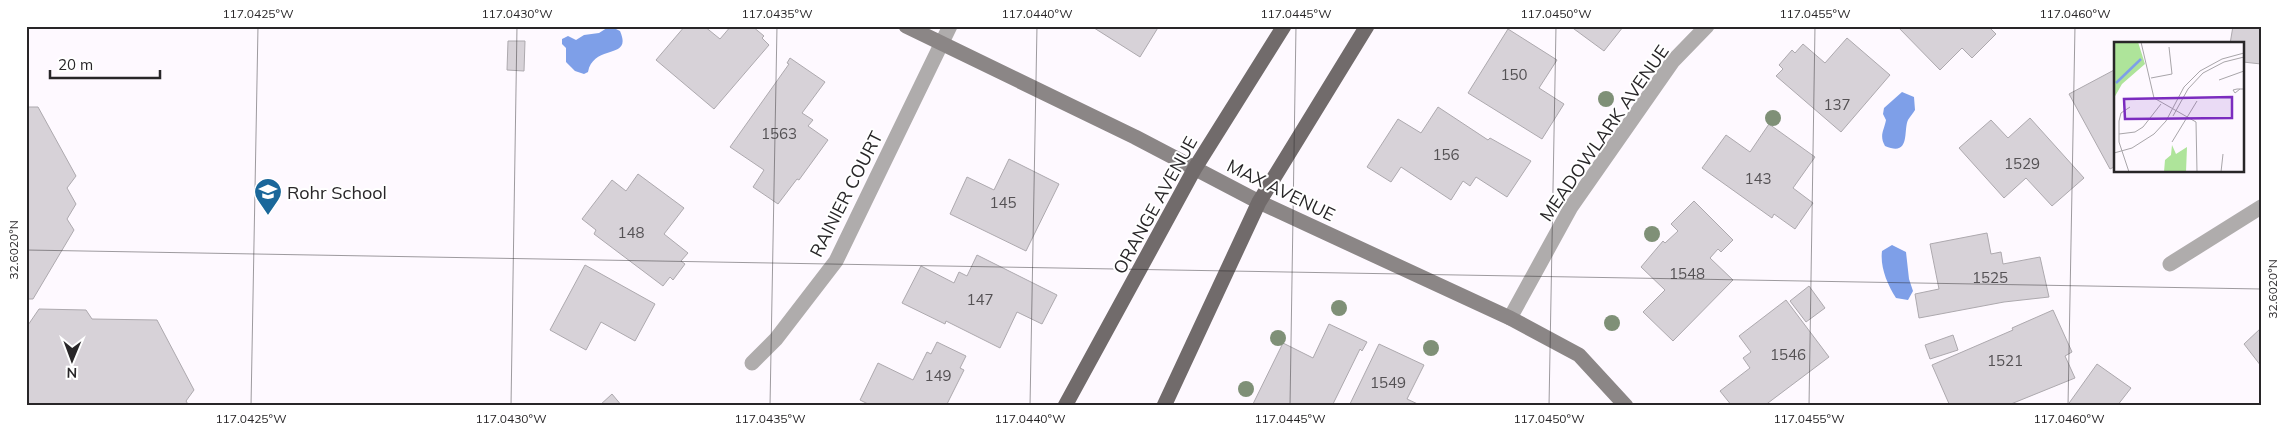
<svg xmlns="http://www.w3.org/2000/svg" width="2287" height="432" font-family="Mulish,sans-serif">
  <style>
    .water { fill: #7e9fe8 }
    .building { fill: #d7d2d8; stroke: #ada9ae }
    .lines { fill: none; stroke-linecap: round; stroke-linejoin: round }
    .street { stroke: #afacac; stroke-width: 15 }
    .secondary { stroke: #8b8686; stroke-width: 15 }
    .primary { stroke: #716b6b; stroke-width: 15 }
    .tree { fill: #7f9077 }
    .ticks { fill: none; stroke: #282628; stroke-width: 1; stroke-opacity: 0.45 }
    .labels { text-anchor: middle; dominant-baseline: central; stroke-width: 4; stroke-linejoin: round; paint-order: stroke }
    .number-label { font-size: 15px; fill: #545154 }
    .street-label { font-size: 18px; fill: #282628; stroke: #fff }
    .poi-label { font-size: 18px; fill: #282628; stroke: #fff; text-anchor: start }
    .inset-river { fill: none; stroke: #7e9fe8; stroke-width: 2.5 }
    .inset-road { fill: none; stroke: #a8a5a9; stroke-width: 1 }
    .view { fill: #7b2cbf; fill-opacity: 0.15; stroke: #7b2cbf; stroke-width: 2.5 }
    .inset-edge { fill: none; stroke: #282628; stroke-width: 2.5 }
    .neatline { fill: none; stroke: #282628; stroke-width: 2 }
    .ticks-label { font-size: 12px; text-anchor: middle; fill: #282628 }
  </style>
  <rect width="100%" height="100%" fill="#fef9ff"/>
  <!-- water -->
  <path class="water" d="M610,26L620,31C633,61 594,43 588,72L584,74L575,71L566,62V48L562,44V39L568,36L576,40L584,35L599,33Z
    M1902,92L1914,97L1915,110C1913,113 1910,117 1908,120C1903,131 1911,157 1885,146C1879,135 1884,131 1886,120L1883,114L1884,108Z
    M1892,245L1906,252L1909,279L1913,291L1908,300L1896,298C1887,284 1880,267 1882,251Z"/>
  <!-- building -->
  <path class="building" d="M685,26H704L720,39L731,26H752L764,36L762,38L769,45L714,109L656,60Z
    M1091,26H1159L1140,57Z
    M1570,26H1622L1623,27L1604,51Z
    M1897,26H1988L1996,34L1972,58L1962,48L1940,70Z
    M2233,26H2261V64L2243,62V44H2230Z
    M1508,29L1557,60L1539,88L1564,104L1542,139L1468,93Z
    M1847,38L1890,75L1841,132L1776,76L1783,69L1779,65L1792,50L1795,53L1803,44L1825,63Z
    M508,41H525L524,71L507,70Z
    M790,58L825,82L802,113L813,120L808,126L828,140L799,180L797,179L778,204L753,187L764,170L730,147L789,64L787,63Z
    M2116,69V166L2110,169L2069,94Z
    M26,107H38L76,176L67,188L76,204L67,219L74,230L33,299H26Z
    M1438,107L1488,140L1490,138L1531,161L1507,197L1476,177L1470,186L1463,181L1451,200L1401,167L1391,182L1367,167L1398,119L1421,133Z
    M2030,118L2084,178L2052,206L2026,178L2004,198L1959,148L1991,120L2008,138Z
    M1769,124L1815,157L1793,188L1813,203L1795,229L1774,214L1772,218L1702,168L1726,135L1750,152Z
    M1009,159L1059,184L1026,251L950,214L967,177L994,190Z
    M638,174L684,208L664,234L688,253L681,261L685,264L673,280L670,277L663,286L594,234L596,230L582,219L612,180L626,191Z
    M1694,201L1733,240L1721,252L1718,249L1710,258L1733,280L1673,341L1643,312L1665,290L1641,267L1663,241L1665,243L1678,231L1671,224Z
    M1987,233L1991,254L2001,252L2003,264L2040,257L2049,297L2004,302L1919,318L1915,294L1939,289L1930,244Z
    M977,255L1057,295L1042,324L1017,312L1000,348L946,321L945,324L902,303L921,266L954,283L959,272L967,276Z
    M585,265L655,304L635,341L601,322L586,350L550,330Z
    M1809,286L1825,308L1806,322L1790,301Z
    M1786,300L1829,357L1764,406H1732L1720,391L1750,368L1743,358L1751,352L1739,336Z
    M39,309L86,310L92,319L157,320L194,390L186,401L189,406H26V328Z
    M2053,310L2072,352L2065,356L2075,378L2006,406H1950L1932,365L2013,330L2012,328Z
    M1329,324L1367,342L1362,351L1360,349L1332,406H1252L1283,343L1313,358Z
    M2261,328V366L2244,344Z
    M1953,335L1958,350L1930,359L1925,345Z
    M937,342L966,356L960,368L964,370L946,406H872L860,400L878,363L913,380L927,352L931,354Z
    M1379,344L1424,365L1407,399L1422,406H1349Z
    M2097,364L2131,388L2117,406H2067Z
    M612,394L622,406H599Z"/>
  <g class="lines">
    <!-- street -->
    <path class="street" d="M2170,264L2261,207
      M1510,318L1571,207L1673,61L1707,26
      M752,363L776,339L836,261L950,26"/>
    <!-- secondary -->
    <path class="secondary" d="M906,26L1135,137L1259,202L1510,318L1579,355L1626,406"/>
    <!-- primary -->
    <path class="primary" d="M1065,406L1195,168L1284,26
      M1164,406L1259,202L1367,26"/>
  </g>
  <!-- trees -->
  <g class="tree">
    <circle cx="1606" cy="99" r="8"/>
    <circle cx="1773" cy="118" r="8"/>
    <circle cx="1652" cy="234" r="8"/>
    <circle cx="1339" cy="308" r="8"/>
    <circle cx="1612" cy="323" r="8"/>
    <circle cx="1278" cy="338" r="8"/>
    <circle cx="1431" cy="348" r="8"/>
    <circle cx="1246" cy="389" r="8"/>
  </g>
  <!-- ticks -->
  <path class="ticks" d="M26,250L2261,289M251,406L258,26M511,406L517,26M770,406L777,26M1030,406L1037,26M1290,406L1296,26M1549,406L1556,26M1809,406L1815,26M2068,406L2075,26"/>
  <!-- icons -->
  <defs>
    <symbol id="school-pin" viewBox="-11 -11 22 30"><path d="M0 17L-7.5 6A9.5 9.5 0 1 1 7.5 6Z" fill="#1a679a" stroke="#fff"/><path d="M0-5L7-2L0 1L-7-2ZM-4 1L0 2.5L4 1V4Q0 6-4 4Z" fill="#fff"/></symbol>
  </defs>
  <g fill-rule="evenodd">
    <use href="#school-pin" x="252" y="176" width="32" height="43"/>
  </g>
  <g class="labels">
    <!-- number labels -->
    <g class="number-label">
      <text x="1514" y="74">150</text>
      <text x="1837" y="104">137</text>
      <text x="779" y="133">1563</text>
      <text x="1446" y="154">156</text>
      <text x="2022" y="163">1529</text>
      <text x="1758" y="178">143</text>
      <text x="1003" y="202">145</text>
      <text x="631" y="232">148</text>
      <text x="1687" y="273">1548</text>
      <text x="1990" y="277">1525</text>
      <text x="980" y="299">147</text>
      <text x="1788" y="354">1546</text>
      <text x="2005" y="360">1521</text>
      <text x="938" y="375">149</text>
      <text x="1388" y="382">1549</text>
    </g>
    <!-- street labels -->
    <g class="street-label">
      <text transform="translate(1604 133) rotate(-55)">MEADOWLARK AVENUE</text>
      <text transform="translate(1281 190) rotate(26)">MAX AVENUE</text>
      <text transform="translate(846 194) rotate(-63)">RAINIER COURT</text>
      <text transform="translate(1155 205) rotate(-61)">ORANGE AVENUE</text>
    </g>
    <!-- poi labels -->
    <g class="poi-label">
      <text x="287" y="192">Rohr School</text>
    </g>
  </g>
  <!-- overview -->
  <g transform="translate(2114 42)">
    <rect width="130" height="130" fill="#fef9ff"/>
    <path d="M0,0H24L31,22L8,42L0,56ZM58,103L62,112L73,105L72,130H50L51,118L57,113Z" fill="#aee49a"/>
    <path class="inset-river" d="M2,41L27,17"/>
    <path class="inset-road" d="M27,0L40,56L82,80L83,130M37,36L58,32L55,5M105,38L130,29M126,47L121,51L119,48L123,47H130M59,74L74,47L89,31L110,20L130,15M5,92L21,90L29,85L47,62M58,100L83,59M0,111L18,106L40,92L52,79L70,45L86,29L108,17L130,11M15,130L5,100V79L7,71L16,65M107,130L109,112"/>
    <path class="view" d="M118,55V76L11,77L10,57Z"/>
    <rect width="130" height="130" class="inset-edge"/>
  </g>
  <!-- border -->
  <rect width="2287" height="432" fill="none" stroke="#ffffff" stroke-width="55"/>
  <!-- north arrow -->
  <g transform="translate(72 360) rotate(181)" stroke="#ffffff" stroke-width="4" paint-order="stroke">
  <path d="M0-4L9 19L0 12L-9 19Z" fill="#282628"/>
  <text y="-8" font-size="14" font-weight="bold" text-anchor="middle" fill="#282628">N</text>
  </g>
  <!-- scale -->
  <path d="M50 70v8h110v-8" fill="none" stroke="#282628" stroke-width="2.5"/>
  <text x="58" y="70" font-size="15" fill="#282628" stroke="#ffffff" stroke-width="4" paint-order="stroke">20 m</text>
  <rect x="28" y="28" width="2232" height="376" class="neatline"/>
  <g class="ticks-label">
    <text x="258" y="18">117.0425°W</text>
    <text x="517" y="18">117.0430°W</text>
    <text x="777" y="18">117.0435°W</text>
    <text x="1037" y="18">117.0440°W</text>
    <text x="1296" y="18">117.0445°W</text>
    <text x="1556" y="18">117.0450°W</text>
    <text x="1815" y="18">117.0455°W</text>
    <text x="2075" y="18">117.0460°W</text>
    <text transform="translate(14 250) rotate(-90)" y="4">32.6020°N</text>
    <text transform="translate(2273 289) rotate(-90)" y="4">32.6020°N</text>
    <text x="251" y="423">117.0425°W</text>
    <text x="511" y="423">117.0430°W</text>
    <text x="770" y="423">117.0435°W</text>
    <text x="1030" y="423">117.0440°W</text>
    <text x="1290" y="423">117.0445°W</text>
    <text x="1549" y="423">117.0450°W</text>
    <text x="1809" y="423">117.0455°W</text>
    <text x="2069" y="423">117.0460°W</text>
  </g>
</svg>
